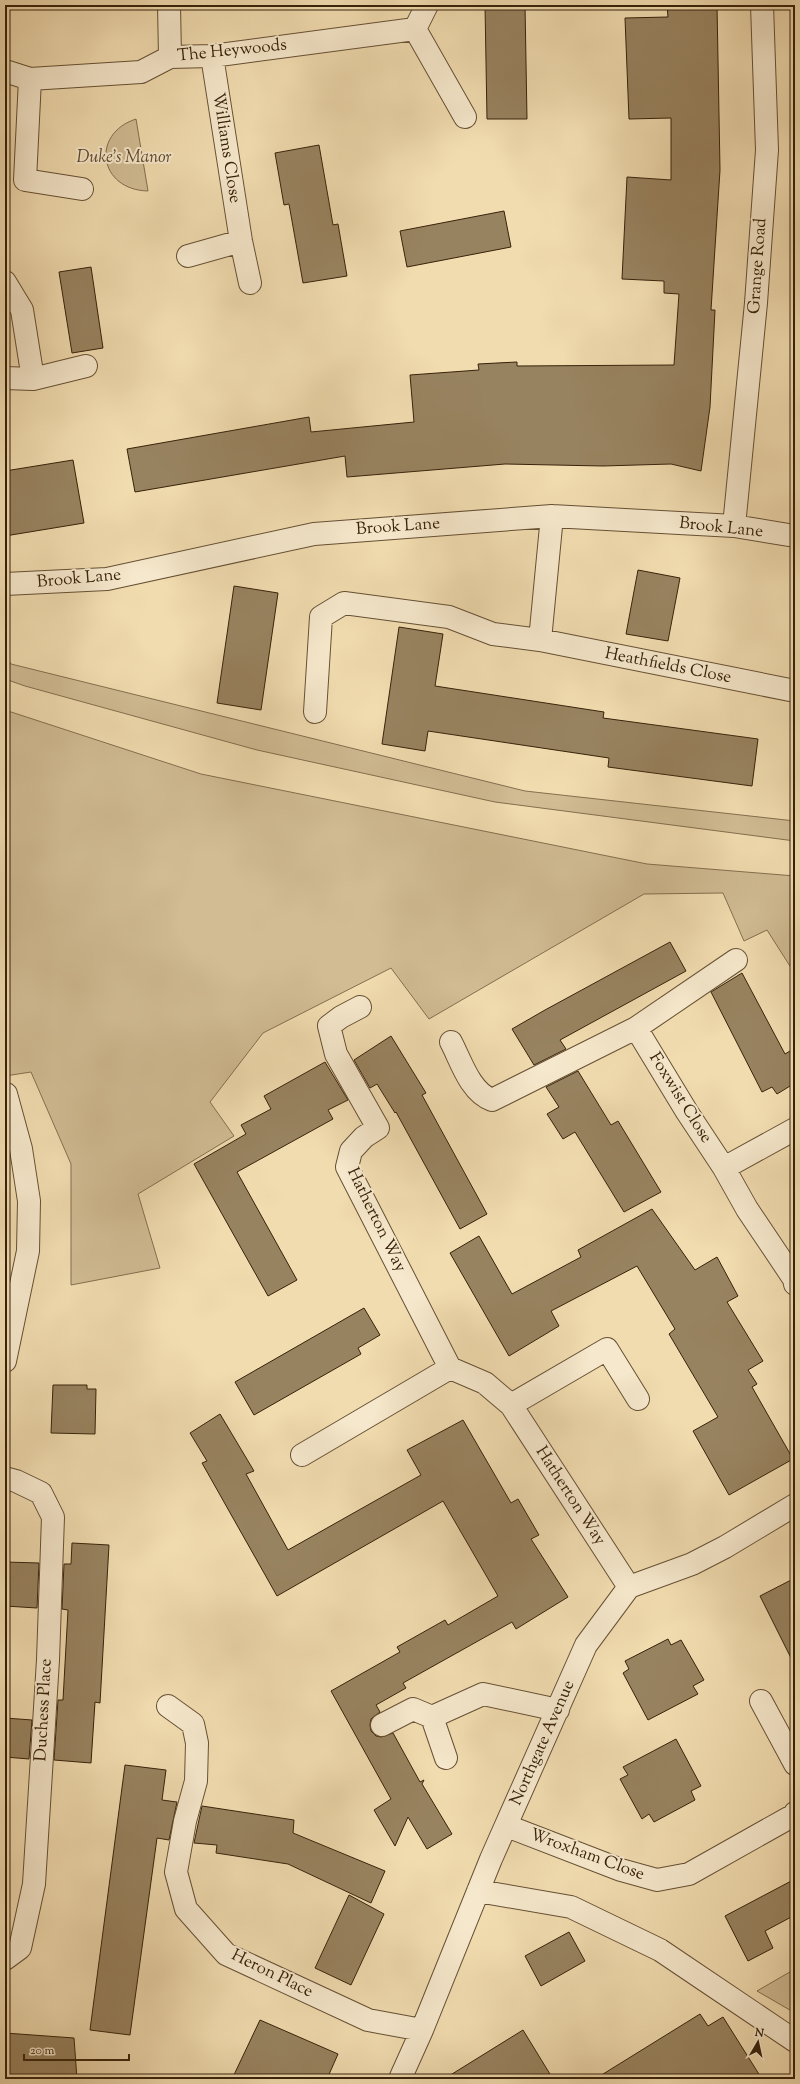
<svg xmlns="http://www.w3.org/2000/svg" width="800" height="2084" font-family="'Sorts Mill Goudy',serif">
  <style>
    .green { fill: #d1bc94; stroke: #846f4f }
    .building { fill: #988360; stroke: #37220a }
    .lines { fill: none; stroke-linecap: round; stroke-linejoin: round }
    .minor-casing { stroke: #665034; stroke-width: 24 }
    .minor { stroke: #f6e8cc; stroke-width: 22 }
    .labels { text-anchor: middle; dominant-baseline: central; stroke-width: 4; stroke-linejoin: round; paint-order: stroke }
    .street-label { font-size: 17px; fill: #37220a; stroke: #f6e8cc }
    .park-label { font-size: 17px; font-style: italic; fill: #5e482c; stroke: #f6e8cc }
  </style>
  <rect width="100%" height="100%" fill="#f1dcb0"/>
  <filter id="stains"><feTurbulence type="fractalNoise" baseFrequency=".005" numOctaves="4"/><feColorMatrix values="0 0 0 0 .2 0 0 0 0 .09 0 0 0 0 .02 0 0 0 .5 -.17"/></filter>
  <radialGradient id="worn" r=".72"><stop offset=".6" stop-color="#630" stop-opacity="0"/><stop offset="1" stop-color="#630" stop-opacity=".3"/></radialGradient>
  <!-- green -->
  <path class="green" d="M136,119L148,191C99,190 90,134 136,119Z
    M5,655L11,664L525,791L795,821V841L495,802L257,750L25,686L5,679Z
    M5,710L201,774L647,864L795,876V974L767,930L744,941L723,893L644,894L429,1019L391,968L263,1033L210,1102L234,1136L138,1194L160,1268L71,1285V1164L31,1072L5,1076Z
    M795,1969V2013L757,1991Z"/>
  <!-- building -->
  <path class="building" d="M485,5H525L527,119H487Z
    M667,5H717L720,170L711,310H715L710,407L701,471L671,464L603,466L505,464L347,477L345,456L135,492L127,449L309,417L311,432L414,422L410,375L479,370L478,364L517,362V366L674,365L679,294L664,293V281L622,279L627,177L671,180V118L629,119L625,18L668,17Z
    M319,145L333,225L338,224L347,276L303,283L289,204L284,205L275,153Z
    M504,211L511,247L407,267L400,231Z
    M91,267L103,348L72,353L59,272Z
    M73,460L84,523L5,536V471Z
    M638,570L680,578L668,641L626,634Z
    M234,586L278,593L261,710L217,703Z
    M399,627L443,634L435,686L604,712L603,718L758,739L752,786L608,767L609,758L428,731L425,751L382,744Z
    M670,942L686,971L560,1040L566,1049L534,1065L512,1029L545,1010Z
    M742,973L785,1054L795,1048V1083L777,1094L772,1087L762,1092L711,992Z
    M391,1036L426,1093L422,1095L487,1214L460,1229L396,1112L395,1113L377,1084L370,1088L354,1060Z
    M325,1062L348,1100L328,1110L333,1119L237,1172L297,1280L268,1296L194,1164L246,1134L241,1125L271,1109L264,1096Z
    M578,1071L611,1125L618,1121L661,1192L624,1212L575,1132L563,1139L547,1114L559,1107L546,1087Z
    M652,1209L695,1270L717,1257L738,1296L727,1302L763,1361L748,1370L757,1384L752,1387L793,1459L729,1495L693,1431L718,1417L669,1334L675,1329L637,1266L551,1311L559,1326L509,1356L450,1253L479,1236L512,1294L581,1257L578,1250Z
    M364,1308L380,1335L358,1348L361,1354L254,1415L235,1382Z
    M53,1385H87V1389H96L95,1434L51,1433Z
    M220,1414L254,1471L246,1474L288,1550L421,1475L407,1450L463,1420L511,1503L518,1499L539,1535L531,1539L568,1597L516,1629L512,1622L403,1683L406,1688L376,1705L380,1712L371,1719L370,1725L371,1731L376,1736L381,1737L393,1733L420,1782L424,1780L422,1784L452,1834L427,1849L408,1817L395,1846L374,1810L391,1799L331,1691L400,1652L397,1647L445,1620L448,1625L498,1596L443,1501L277,1596L202,1463L207,1461L190,1433Z
    M72,1543L109,1545L100,1703L95,1702L91,1763L54,1760L58,1700H63L68,1610L62,1609L64,1564H71Z
    M5,1562L39,1563L37,1608L5,1606Z
    M795,1578V1666L760,1596Z
    M668,1639L671,1645L681,1640L704,1680L693,1686L698,1694L648,1720L623,1673L629,1669L625,1661Z
    M5,1718L32,1720L29,1759L5,1757Z
    M676,1739L701,1786L691,1791L695,1800L654,1822L649,1814L642,1819L620,1779L628,1775L623,1767Z
    M125,1765L166,1770L162,1800L177,1802L169,1840L157,1838L130,2035L90,2030Z
    M202,1806L294,1820L293,1833L385,1871L371,1903L288,1864L216,1853L217,1845L194,1843Z
    M795,1879V1915L765,1931L773,1948L748,1961L725,1916Z
    M349,1895L384,1914L351,1985L315,1968Z
    M569,1932L585,1961L541,1986L525,1956Z
    M700,2014L708,2026L723,2017L762,2079H595Z
    M260,2020L338,2054L327,2079H232Z
    M523,2030L553,2079H444Z
    M5,2033L74,2038L77,2079L5,2074Z"/>
  <g class="lines">
    <defs>
      <path id="minor" d="M169,5L170,57
        M415,29L465,117
        M212,56L241,241L250,283
        M5,71L30,79L141,72L170,57L212,56L415,29L427,5
        M30,79L25,180L82,189
        M188,256L241,241
        M5,282L22,310L33,379
        M5,378L33,379L86,366
        M734,526L756,303L767,150L762,5
        M5,584L107,579L314,534L552,516L734,526L795,536
        M540,640L552,516
        M315,712L321,617L344,603L449,617L493,634L540,640L795,691
        M360,1007L341,1017L329,1026L336,1054L378,1128L364,1137L351,1151L347,1167L450,1368L485,1383L511,1405L629,1587
        M636,1028L687,1112L724,1168L747,1209L794,1279L795,1284
        M451,1042C461,1061 470,1092 492,1100L636,1028L736,960
        M724,1168L795,1129
        M5,1361L28,1251L29,1201L21,1149L6,1094
        M511,1405L607,1349L638,1399
        M302,1455L450,1368
        M5,1478L16,1481L41,1493L53,1517L48,1660L34,1884L20,1948L5,1959
        M761,1701L795,1764
        M168,1706L193,1724L197,1743L196,1781L185,1821L176,1872L186,1909L226,1954L368,2020L422,2030
        M432,1717L446,1758
        M382,1725L413,1709L432,1717L483,1694L558,1710
        M507,1826L621,1870L657,1880L689,1874L794,1815L795,1813
        M478,1891L571,1907L660,1950L795,2041
        M400,2079L422,2030L491,1859L586,1645L629,1587L692,1564L725,1547L795,1505"/>
    </defs>
    <!-- minor casing -->
    <use href="#minor" class="minor-casing"/>
    <!-- minor -->
    <use href="#minor" class="minor"/>
  </g>
  <g class="labels">
    <!-- street labels -->
    <g class="street-label">
      <text transform="translate(232 51) rotate(-6)">The Heywoods</text>
      <text transform="translate(226 148) rotate(81)">Williams Close</text>
      <text transform="translate(758 266) rotate(-86)">Grange Road</text>
      <text transform="translate(398 527) rotate(-4)">Brook Lane</text>
      <text transform="translate(721 528) rotate(6)">Brook Lane</text>
      <text transform="translate(79 579) rotate(-5)">Brook Lane</text>
      <text transform="translate(668 666) rotate(11)">Heathfields Close</text>
      <text transform="translate(680 1098) rotate(58)">Foxwist Close</text>
      <text transform="translate(376 1220) rotate(64)">Hatherton Way</text>
      <text transform="translate(570 1496) rotate(57)">Hatherton Way</text>
      <text transform="translate(44 1710) rotate(-87)">Duchess Place</text>
      <text transform="translate(543 1743) rotate(-66)">Northgate Avenue</text>
      <text transform="translate(587 1855) rotate(20)">Wroxham Close</text>
      <text transform="translate(272 1974) rotate(26)">Heron Place</text>
    </g>
    <!-- park labels -->
    <g class="park-label">
      <text x="124" y="158">Duke's Manor</text>
    </g>
  </g>
  <!-- margin -->
  <rect width="800" height="2084" fill="none" stroke="#f1dcb0" stroke-width="20"/>
  <rect x="6" y="6" width="788" height="2072" fill="none" stroke="#37220a" stroke-width="2"/>
  <rect x="10" y="10" width="780" height="2064" fill="none" stroke="#37220a"/>
  <!-- north arrow -->
  <g transform="translate(758 2042) rotate(9)" stroke="#f6e8cc" stroke-width="3" paint-order="stroke">
  <path d="M0-3L7 15L0 10L-7 15Z" fill="#37220a"/>
  <text y="-6" font-size="11" font-weight="bold" text-anchor="middle" fill="#37220a">N</text>
  </g>
  <!-- scale -->
  <path d="M24 2054v6h105v-6" fill="none" stroke="#37220a" stroke-width="2"/>
  <text x="30" y="2054" font-size="12" fill="#37220a" stroke="#f6e8cc" stroke-width="3" paint-order="stroke">20 m</text>
  <rect width="100%" height="100%" filter="url(#stains)"/>
  <rect width="100%" height="100%" fill="url(#worn)"/>
</svg>
